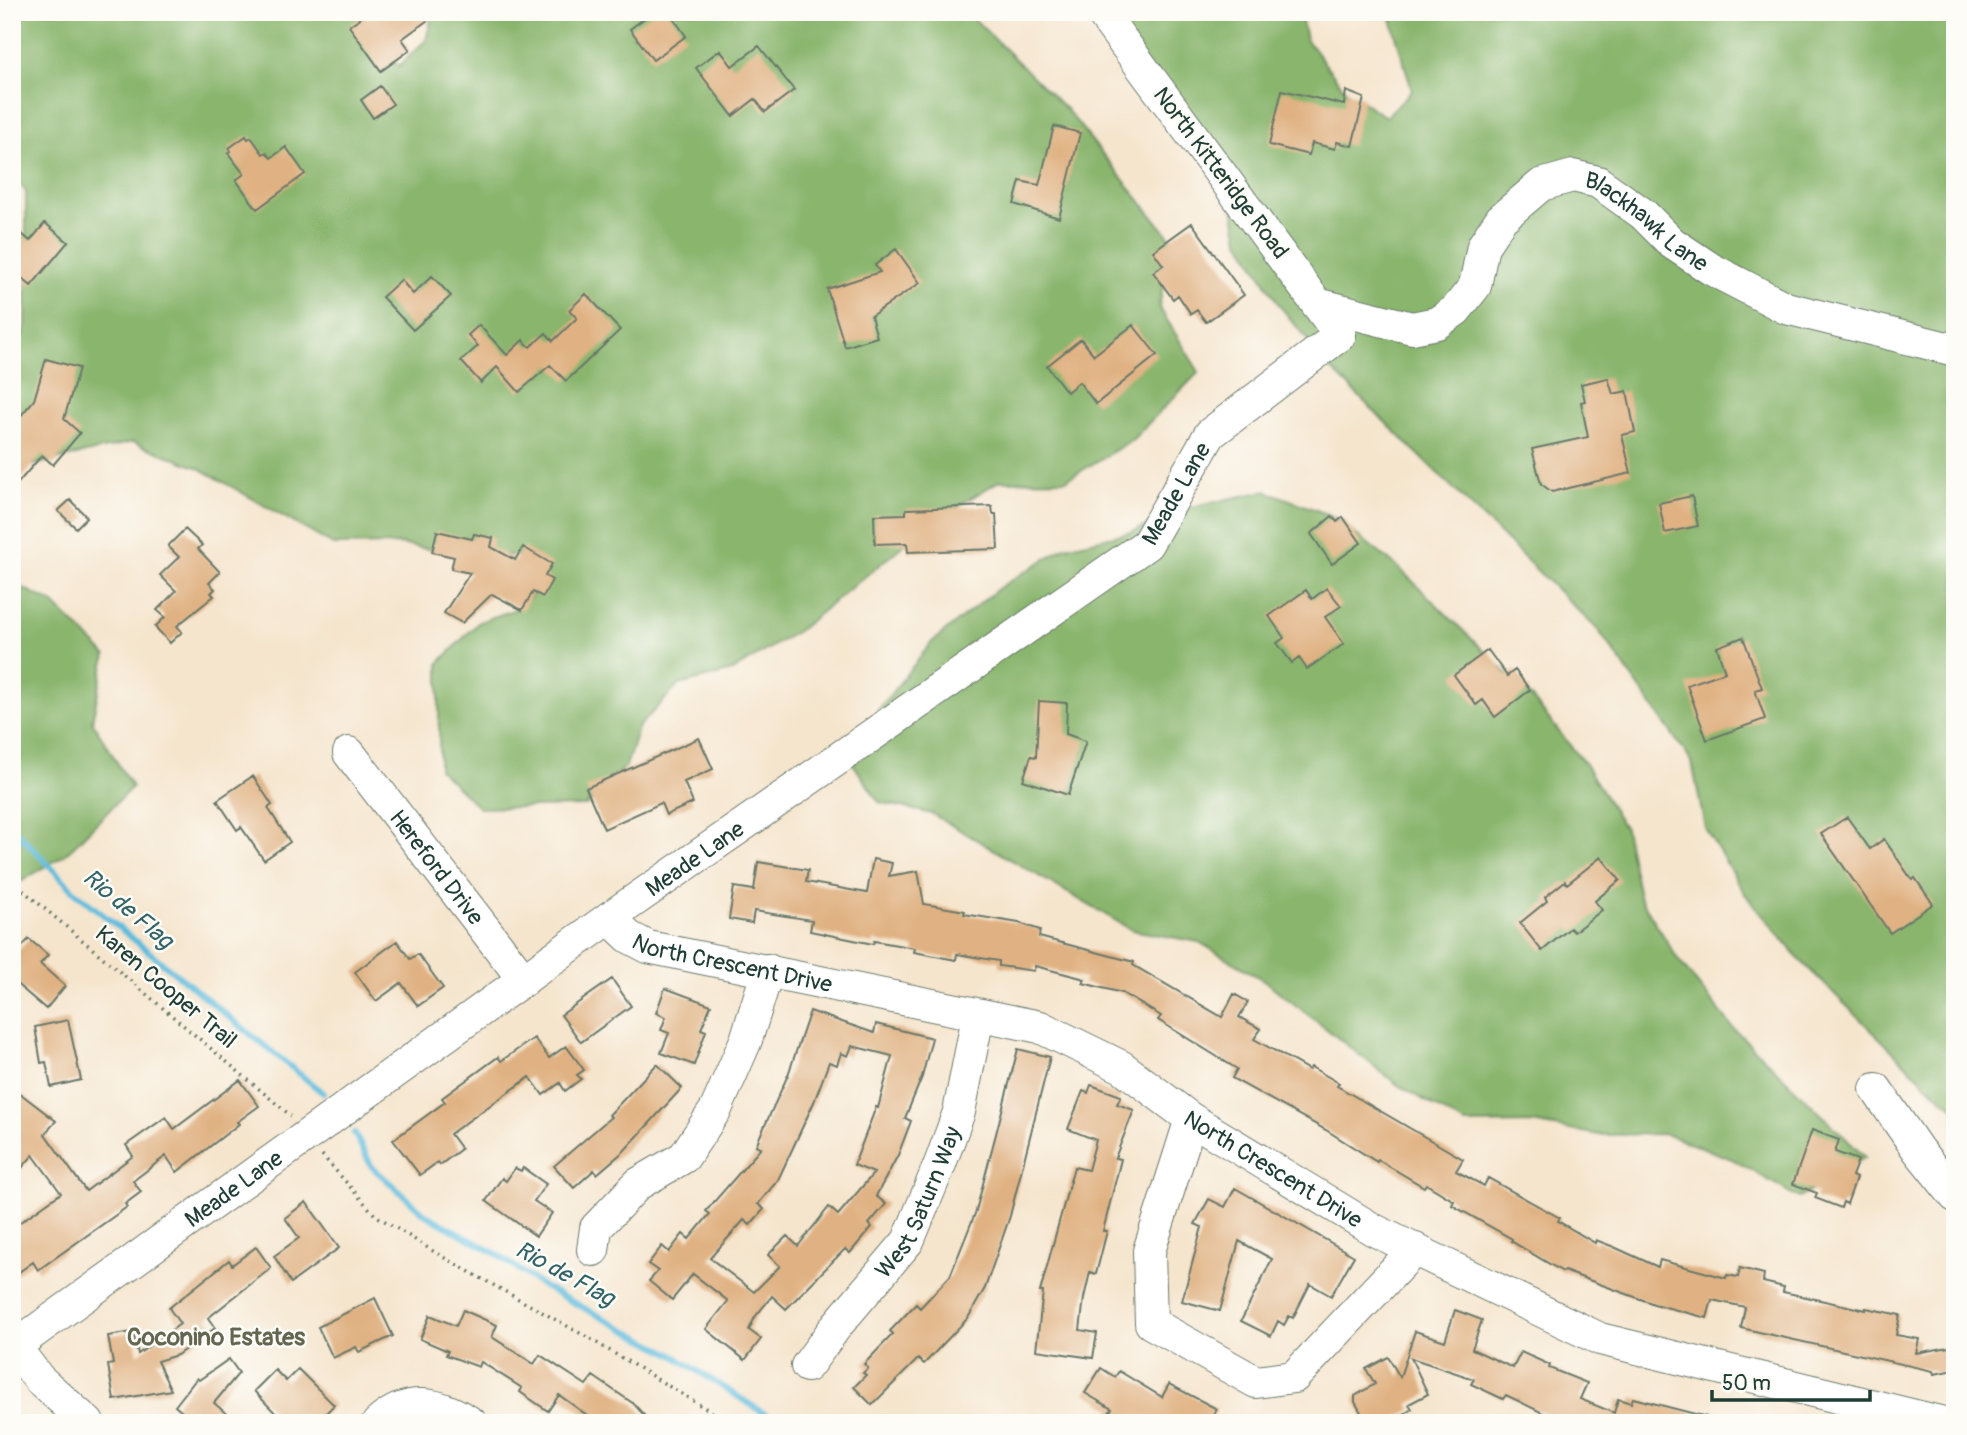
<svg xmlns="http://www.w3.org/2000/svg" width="1967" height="1435" font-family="Pangolin,sans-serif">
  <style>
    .forest { fill: #89b56d; stroke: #547950; stroke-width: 2 }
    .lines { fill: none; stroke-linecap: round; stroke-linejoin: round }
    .stream { stroke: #5ebcdd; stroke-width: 6 }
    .building { fill: #e0b283; fill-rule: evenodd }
    .minor-casing { stroke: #6a786a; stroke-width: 34 }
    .path { stroke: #6a786a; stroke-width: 3.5; stroke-dasharray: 2 5; stroke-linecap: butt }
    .minor { stroke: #fff; stroke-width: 32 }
    .labels { text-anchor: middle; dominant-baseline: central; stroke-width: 5; stroke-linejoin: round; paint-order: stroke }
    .street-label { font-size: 23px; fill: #1f3d34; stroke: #fdfcf7 }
    .water-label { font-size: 24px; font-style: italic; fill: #326367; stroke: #fdfcf7 }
    .neighbourhood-label { font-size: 24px; font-weight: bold; fill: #636650; stroke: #fdfcf7 }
  </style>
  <rect width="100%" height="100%" fill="#fdfcf7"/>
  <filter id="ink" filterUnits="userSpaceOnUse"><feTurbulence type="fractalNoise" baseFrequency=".0143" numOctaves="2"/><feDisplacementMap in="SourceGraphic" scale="14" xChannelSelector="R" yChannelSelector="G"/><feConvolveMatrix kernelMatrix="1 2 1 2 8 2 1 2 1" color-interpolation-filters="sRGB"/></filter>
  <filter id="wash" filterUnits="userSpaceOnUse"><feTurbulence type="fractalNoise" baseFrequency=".00686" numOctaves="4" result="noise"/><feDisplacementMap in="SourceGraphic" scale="28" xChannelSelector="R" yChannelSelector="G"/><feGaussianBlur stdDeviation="1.57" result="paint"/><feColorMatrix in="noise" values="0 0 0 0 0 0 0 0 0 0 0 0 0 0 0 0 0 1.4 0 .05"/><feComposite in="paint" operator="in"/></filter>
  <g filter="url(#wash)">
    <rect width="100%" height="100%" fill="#f5e5cd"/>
    <!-- forest -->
    <path class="forest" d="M12,12H373V41L399,66L426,40L433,12H967L1066,109L1172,240L1159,307L1199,372L1132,440L1066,480L999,481L932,522L799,630L732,671L679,685L639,726L626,766L586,806L479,808L439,769V663L479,622L519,608L545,582L519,555L466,556L399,544L333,545L199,468L133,442L12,470V359L26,325V192L12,174Z
      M1102,12H1300L1306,39L1346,91L1386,117L1412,90L1389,12H1955V1108L1932,1090L1799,959L1745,894L1705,828L1692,762L1599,631L1332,370L1279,305L1239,239L1226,173Z
      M1266,491L1332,516L1399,568L1532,698L1585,764L1625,829L1639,896L1679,961L1732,1027L1865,1157L1799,1198L1732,1159L1665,1134L1599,1135L1532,1123L1465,1124L1398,1085L1265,981L1199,942L1132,930L932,814L879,802L852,762L879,709L932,642L999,588L1065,547L1132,532L1199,505Z
      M12,583L52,602L106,655L92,721L132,787L66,854L12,887Z"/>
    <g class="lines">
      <!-- stream -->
      <path class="stream" d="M12,827L75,892L323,1093
        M354,1133L372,1167L426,1215L495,1253L544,1287L670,1353L779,1423"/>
    </g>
    <g id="blocks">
      <!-- building -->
      <path class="building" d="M368,12H439L402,39L410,50L381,71L349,26Z
        M653,12H669L686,36L653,60L630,29Z
        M759,46L794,90L765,112L755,99L733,116L696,68L720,50L732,66Z
        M380,86L393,104L373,118L361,100Z
        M1282,90L1344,105L1346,91L1364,98L1352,146L1337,142L1335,149L1312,143L1309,155L1269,145Z
        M1054,126L1080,133L1059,218L1014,204L1020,181L1039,185Z
        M246,136L248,139L251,137L263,154L266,152L271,158L286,147L305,174L257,209L236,180L244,174L228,153L231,151L229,148Z
        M45,223L68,242L31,286L23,279L12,292V225L30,241Z
        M1192,223L1244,295L1206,322L1197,310L1191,314L1178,295L1173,299L1153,272L1163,265L1153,251Z
        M896,249L920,283L871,316L877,337L845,347L827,289L880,272L875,265Z
        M432,276L451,296L413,330L382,297L401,280L413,294Z
        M586,294L620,330L566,381L550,365L519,392L497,367L481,383L461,361L478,346L468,335L479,325L507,355L523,340L530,347L546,333L553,341L577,318L569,310Z
        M1133,325L1157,355L1096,404L1079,382L1067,392L1047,366L1081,339L1094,355Z
        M46,359L79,368L64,419L80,433L53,465L42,455L12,490V426L34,400Z
        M1608,378L1613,394L1627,391L1635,432L1622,435L1631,473L1552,492L1541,484L1532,449L1588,437L1581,402L1585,401L1581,384Z
        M1692,496L1698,526L1665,533L1659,503Z
        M70,500L87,517L76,528L58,511Z
        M992,506L993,514H996L998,549L908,552L907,543L875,544L874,515L906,514V509Z
        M1332,516L1337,522L1343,517L1361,543L1332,564L1311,534Z
        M185,529L202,545L198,549L220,572L209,583L215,589L211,593L214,596L177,626L182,632L170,643L155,627L165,617L157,610L176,591L160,575L179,557L168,546Z
        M437,531L472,539L474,534L493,538L491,547L515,560L523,547L552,564L545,576L552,580L543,597L533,592L522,610L492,594L462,623L444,613L470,573L451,569L454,557L432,552Z
        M1327,588L1341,606L1325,617L1344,644L1307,669L1299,658L1292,663L1277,643L1284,638L1269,616L1306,590L1312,599Z
        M1743,637L1762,688L1755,690L1765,719L1707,740L1687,685L1725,672L1717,647Z
        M1488,650L1507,676L1515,670L1530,690L1495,717L1483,700L1476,705L1454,675Z
        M1039,701L1067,703L1066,734L1086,741L1068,795L1023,780L1031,756L1036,757Z
        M699,738L713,769L684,782L693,803L666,815L661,803L604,829L586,788Z
        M253,776L272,805L268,808L290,842L264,860L241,827L237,830L217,800Z
        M1847,817L1870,849L1884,839L1912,880L1915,878L1933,904L1890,933L1821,834Z
        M1601,857L1620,880L1595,901L1602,910L1574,932L1570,928L1542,951L1520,923L1547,901L1545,897L1565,881L1567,884Z
        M873,859L892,863L889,876L918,871L924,904L965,911L964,914L1019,923L1040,930L1039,937L1134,962L1133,965L1222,1017L1234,994L1248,1002L1239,1017L1261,1029L1254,1039L1309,1070L1311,1067L1339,1083L1337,1086L1463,1159L1456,1171L1484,1186L1488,1178L1560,1218L1558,1221L1595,1243L1596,1240L1614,1247L1658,1267L1660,1260L1726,1278L1727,1275L1738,1277L1740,1268L1764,1274L1763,1282L1784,1287L1783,1292L1866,1310V1308L1900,1315L1896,1335L1919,1339L1916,1353L1955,1346V1370L1934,1374L1933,1371L1741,1328L1745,1307L1712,1300L1707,1318L1654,1304L1564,1271L1563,1272L1511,1241L1512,1239L1452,1205L1454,1201L1426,1184L1424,1187L1378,1160L1377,1162L1326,1130L1232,1078L1237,1069L1158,1020L1161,1016L1122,993L1083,983L1085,979L1035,966L1034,971L999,966V961L957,954L956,960L914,952L915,948L874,941L873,944L810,931L812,920L754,911L752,923L729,919L734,887L754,890L758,862L808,870L806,882L867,893Z
        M29,939L48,955L40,964L65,986L46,1009L12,980V957Z
        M397,941L410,959L418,954L443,988L418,1006L401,983L376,1001L355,972Z
        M612,979L631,1006L581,1042L561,1015Z
        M665,988L711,1005L701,1029L706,1031L694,1065L661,1053L669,1033L661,1030L666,1017L656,1013Z
        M810,1011L874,1033L876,1024L932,1038L922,1077L905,1118L911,1121L898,1155L876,1196L886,1204L869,1224L872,1227L850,1253L845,1249L786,1309L772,1296L755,1317L749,1330L761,1339L745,1360L706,1329L728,1301L693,1274L672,1300L649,1281L658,1271L648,1264L662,1246L669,1252L683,1234L689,1239L710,1214L706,1211L761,1148L756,1145L788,1075ZM852,1046L892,1056L878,1108L876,1107L854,1165L874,1173L838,1215L829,1207L798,1246L787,1236L768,1255L780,1266L754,1292L710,1258L744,1220L750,1225L764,1209L758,1204L778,1180L814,1102L829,1062L837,1065L841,1053L848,1056Z
        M68,1020L81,1080L51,1087L46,1062L41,1063L35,1027Z
        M534,1038L549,1058L566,1046L584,1070L577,1075L581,1079L565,1091L560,1083L543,1095L530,1077L450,1134L461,1149L440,1165L438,1162L420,1175L393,1140L445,1102L442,1098L498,1057L501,1061Z
        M1018,1049L1050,1057L1010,1216L985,1288L968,1318L924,1364L918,1359L872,1405L854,1387L866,1375L863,1373L868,1368L864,1364L893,1334L890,1331L916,1304L920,1308L950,1276L976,1211Z
        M657,1064L682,1088L624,1151L597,1174L594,1170L574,1188L554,1166L611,1117L609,1115Z
        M240,1080L259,1106L237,1122L239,1124L177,1172L166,1156L133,1181L141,1192L125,1204L127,1207L38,1270L33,1262L12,1277V1228L61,1193L33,1155L12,1179V1104L21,1094L56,1121L45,1134L86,1191L133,1156L126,1145L166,1117L174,1129Z
        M1091,1085L1121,1096L1117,1104L1134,1110L1115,1158L1121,1159L1103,1231H1107L1096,1274L1090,1272L1084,1298L1080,1330L1097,1333L1093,1358L1036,1350L1043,1292H1040L1074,1167L1088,1170L1096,1140L1068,1129L1083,1091L1088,1093Z
        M1812,1130L1839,1140L1835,1152L1858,1160L1852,1176L1856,1178L1847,1204L1843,1202L1841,1208L1815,1198L1817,1193L1793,1184Z
        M515,1168L521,1171L523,1168L546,1184L534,1201L552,1213L536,1236L486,1201L502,1178L506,1181Z
        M1235,1188L1354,1256L1331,1296L1310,1284L1293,1318L1289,1316L1284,1325L1278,1321L1271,1336L1241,1321L1272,1259L1239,1241L1220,1311L1182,1301L1202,1227L1195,1224L1209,1199L1225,1207Z
        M306,1202L339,1248L291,1283L274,1256L299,1238L285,1218Z
        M256,1247L271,1268L208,1318L215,1328L177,1355L157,1361L171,1390L114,1400L108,1365L113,1364L108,1336L133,1332L138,1354L180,1324L169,1308L229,1260L232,1265Z
        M375,1298L393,1336L359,1352L356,1347L333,1358L318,1327Z
        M463,1310L497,1325L492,1337L534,1364L540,1355L586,1385L593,1376L634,1404L651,1423H598L559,1395L548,1411L520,1392L522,1388L481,1362L479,1367L446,1355L448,1351L420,1339L430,1315L456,1326Z
        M1455,1310L1482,1320L1472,1349L1513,1368L1521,1352L1550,1365L1549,1368L1587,1383L1580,1399L1614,1413L1618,1399L1631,1403L1633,1398L1707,1417V1423H1544L1547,1415L1506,1395L1503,1399L1471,1384L1474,1379L1411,1358L1428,1394L1409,1404L1412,1409L1389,1423H1367L1355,1402V1396L1375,1384L1366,1369L1388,1357L1400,1377L1415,1331L1445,1341Z
        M229,1359L239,1373L214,1403L237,1423H195L175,1406L197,1378L199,1380Z
        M1101,1368L1115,1377L1119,1371L1162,1397L1169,1384L1217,1409L1210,1423H1119L1107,1415L1112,1409L1085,1393Z
        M298,1369L334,1405L316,1423H285L254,1391L275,1370L286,1381Z"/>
    </g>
  </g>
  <g filter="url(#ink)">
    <use href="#blocks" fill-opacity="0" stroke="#6a786a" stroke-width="2"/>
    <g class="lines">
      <defs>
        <g id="minor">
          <path id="s1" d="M1317,304L1412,328L1437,323L1456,310L1475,286L1483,246L1501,219L1541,185L1573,176L1598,182L1643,214L1672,243L1711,269L1786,308L1955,350"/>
          <path id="s2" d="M349,753L524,980"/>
          <path id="s3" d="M609,918L629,937L648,947L1040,1027L1122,1067L1191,1119L1374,1230L1600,1339L1944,1423"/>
          <path d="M1876,1089L1918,1150L1955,1196"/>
          <path d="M1191,1119L1149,1251L1151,1323L1256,1382L1294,1377L1415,1249"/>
          <path d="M593,1250L596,1228L638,1184L684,1157L716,1109L746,1040L768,970"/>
          <path d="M14,1346L39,1379L88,1423"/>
          <path id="s4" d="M12,1348L609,918L1147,544L1210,434L1340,335L1101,12"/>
          <path id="s5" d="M807,1366L837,1325L908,1241L940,1164L959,1112L978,1016"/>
          <path d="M378,1423C409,1395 439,1403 471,1423"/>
        </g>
      </defs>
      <!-- minor casing -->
      <use href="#minor" class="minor-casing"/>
      <!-- path -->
      <path class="path" d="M12,881L291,1116
        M322,1155L375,1215L441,1256L587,1337L730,1423"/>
      <!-- minor -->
      <use href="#minor" class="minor"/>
    </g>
  </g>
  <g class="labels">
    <!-- street labels -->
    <g class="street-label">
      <text transform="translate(1221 173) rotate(53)">North Kitteridge Road</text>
      <text stroke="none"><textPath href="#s1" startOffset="424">Blackhawk Lane</textPath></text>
      <text stroke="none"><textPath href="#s4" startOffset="1449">Meade Lane</textPath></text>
      <text stroke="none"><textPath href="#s4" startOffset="840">Meade Lane</textPath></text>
      <text stroke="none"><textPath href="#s2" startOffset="144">Hereford Drive</textPath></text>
      <text stroke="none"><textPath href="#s3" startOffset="135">North Crescent Drive</textPath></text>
      <text transform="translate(166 987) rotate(40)">Karen Cooper Trail</text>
      <text stroke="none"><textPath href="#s3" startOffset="723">North Crescent Drive</textPath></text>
      <text stroke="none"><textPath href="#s4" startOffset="273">Meade Lane</textPath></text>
      <text stroke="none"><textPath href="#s5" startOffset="200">West Saturn Way</textPath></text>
    </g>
    <!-- water labels -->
    <g class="water-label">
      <text transform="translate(128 909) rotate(40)">Rio de Flag</text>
      <text transform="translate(565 1274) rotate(29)">Rio de Flag</text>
    </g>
    <!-- neighbourhood labels -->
    <g class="neighbourhood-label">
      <text x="216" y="1337">Coconino Estates</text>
    </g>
  </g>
  <!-- margin -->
  <rect width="1967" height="1435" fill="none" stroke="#fdfcf7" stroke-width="42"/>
  <!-- scale -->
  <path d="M1712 1390v10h158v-10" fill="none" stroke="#1f3d34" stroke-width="3.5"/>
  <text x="1722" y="1390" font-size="21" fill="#1f3d34" stroke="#fdfcf7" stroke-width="5" paint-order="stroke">50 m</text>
</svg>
